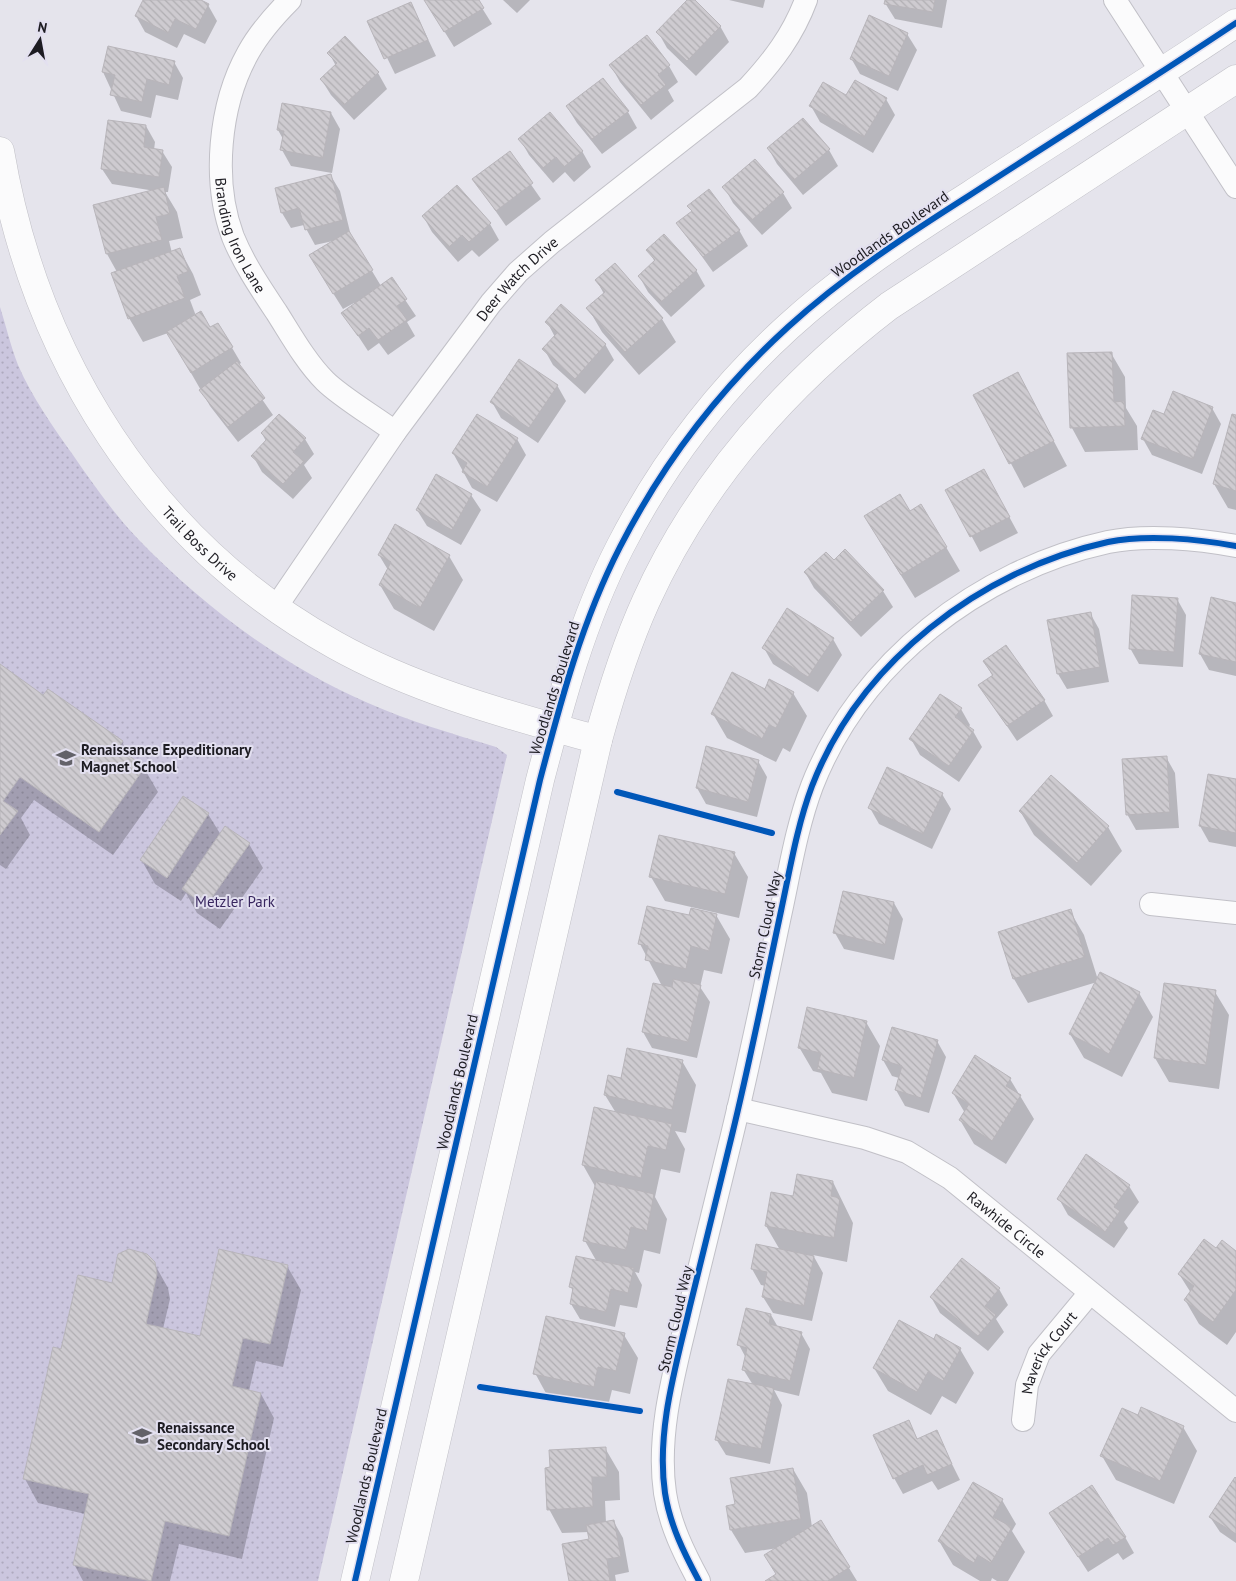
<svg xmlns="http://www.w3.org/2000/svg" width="1236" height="1581" font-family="'PT Sans',sans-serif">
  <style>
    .park { fill: url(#park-dots) }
    .shadow { fill: #0003 }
    .building { fill: url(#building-back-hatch); stroke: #b8b5ba }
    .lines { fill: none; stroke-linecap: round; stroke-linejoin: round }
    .street-casing { stroke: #c1c0c7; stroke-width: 24 }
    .secondary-casing { stroke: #c1c0c7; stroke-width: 29 }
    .street { stroke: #fbfbfc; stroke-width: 22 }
    .secondary { stroke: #fbfbfc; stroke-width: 28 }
    .cycleway-casing { stroke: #e3e0f0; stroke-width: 9 }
    .cycleway { stroke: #0057b8; stroke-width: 6 }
    .labels { text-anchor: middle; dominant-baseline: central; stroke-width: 4; stroke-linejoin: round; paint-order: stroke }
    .street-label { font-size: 15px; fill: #1d1c22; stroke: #e3e0f0 }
    .poi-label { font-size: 15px; font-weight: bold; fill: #1d1c22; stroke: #e3e0f0; text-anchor: start }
    .park-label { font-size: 15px; fill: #38265f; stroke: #e3e0f0 }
  </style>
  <defs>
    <pattern id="park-dots" width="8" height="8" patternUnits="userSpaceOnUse" patternTransform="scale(1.25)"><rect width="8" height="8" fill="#cbc6de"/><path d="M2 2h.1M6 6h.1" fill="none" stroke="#aeaabe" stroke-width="1.8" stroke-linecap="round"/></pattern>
    <pattern id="building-back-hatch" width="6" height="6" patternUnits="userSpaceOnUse" patternTransform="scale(1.25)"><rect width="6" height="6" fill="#cecbd0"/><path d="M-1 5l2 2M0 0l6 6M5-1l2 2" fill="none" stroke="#b0aeb2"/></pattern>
  </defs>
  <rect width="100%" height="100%" fill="#e5e4ec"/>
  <!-- park -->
  <path class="park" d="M0,307C6,326 11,347 18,365C32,397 53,427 73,455C93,484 114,514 138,539C203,606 282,666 368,703C409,721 453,734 496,747L507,755L318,1581H0Z"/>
  <!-- shadow -->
  <path class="shadow" d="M144,0H198L208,5L217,21L205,44L184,34L177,48L145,32L136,16Z
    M425,0H477L492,24L454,47Z
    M503,0H530L517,13Z
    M689,0H693L720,26L729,42L696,76L667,48L658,32Z
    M729,0H765L763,8Z
    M886,0H947L942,28L895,19L885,3Z
    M411,3L436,56L395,74L369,21Z
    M907,34L917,50L898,91L860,74L851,58Z
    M345,37L378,73L387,89L354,120L331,95L321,79L336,66L329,53Z
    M646,37L669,66L678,82L668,90L674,101L651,120L620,82L611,66Z
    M108,48L174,62L183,78L178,100L156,95L151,118L121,111L103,72Z
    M847,97L886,99L895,115L873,153L820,122L811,106Z
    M567,107L628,112L637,128L602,154L577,123Z
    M331,113L340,129L332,173L291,166L282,150L283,139L278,130Z
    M146,126L155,142L154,150L162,151L172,167L168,192H165L177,212L183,238L169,241L172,253L180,250L193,274L201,295L190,300L196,316L210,329L218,324L241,363L238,365L273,415L238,442L210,406L168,333L143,342L129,318L117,272L107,254L155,191L112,184L102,169Z
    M520,139L582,151L591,167L574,182L565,172L553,183L529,155Z
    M768,148L829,150L838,166L803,195L777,164Z
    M509,153L541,199L506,226L474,180Z
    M331,176L340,191L351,236L381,286L391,279L416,316L407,322L415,336L388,355L379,343L368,351L343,313L355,305L354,303L343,309L319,271L333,241L315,245L304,225L291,228L282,213Z
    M724,187L783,193L792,208L762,235L733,203Z
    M689,206L739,230L748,246L713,272L678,223L692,212Z
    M423,216L490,224L499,240L479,257L472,250L458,262L432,232Z
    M648,250L696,270L705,286L671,317L648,292L639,276L655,262Z
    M615,265L662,319L676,342L639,375L602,332L588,308L604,294L597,281Z
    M547,322L605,344L614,360L585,394L553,365L544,349L555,337Z
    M1111,353L1125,377L1126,408L1137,426L1138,450L1085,452L1072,428L1068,355Z
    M557,385L566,401L538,443L501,418L492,402Z
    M975,396L1031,398L1067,466L1024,488Z
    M1212,408L1221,424L1202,474L1152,455L1143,439L1164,416Z
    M1236,417V510L1228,508L1214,484Z
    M262,434L305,439L314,454L304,465L312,478L293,499L262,472L253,456L266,441Z
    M517,439L526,455L497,502L472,488L453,453Z
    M993,487L1018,533L980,552L947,490Z
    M471,495L481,510L461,545L427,526L417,510Z
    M910,513L946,547L960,571L915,598L879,540Z
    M396,526L449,556L463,580L434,631L394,609L380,585L388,570L379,555Z
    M845,551L883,591L893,607L861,637L814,588L805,572L834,562Z
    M1177,599L1186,615L1183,667L1139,664L1130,648Z
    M1236,604V676L1209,670L1200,654Z
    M1090,613L1099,629L1109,682L1067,689L1058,674Z
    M833,639L842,655L818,692L773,664L764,648Z
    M984,661L1044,700L1053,716L1017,741L980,686L993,677Z
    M0,666L44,697L122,742L132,760L144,768L158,792L113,855L34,800L21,818L30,835L6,869L0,865Z
    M765,691L793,693L807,716L790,752L783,748L776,762L727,738L713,714Z
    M961,709L970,725L968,728L973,731L982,747L959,782L920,755L911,739Z
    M1166,757L1175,773L1179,828L1136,830L1127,814Z
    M758,761L767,777L757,817L706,804L697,788Z
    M1051,776L1108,827L1122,851L1091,886L1034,835L1020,811Z
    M1236,780V847L1209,842L1200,826Z
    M942,794L951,809L932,849L879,824L870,808Z
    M184,798L208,814L221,835L249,844L263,868L220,929L197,913L186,893L181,901L155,884L142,861Z
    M734,853L748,877L739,918L665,901L651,877Z
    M894,903L903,919L894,960L844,949L835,933Z
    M1070,911L1084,935L1098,980L1139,993L1153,1017L1122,1077L1084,1058L1070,1034L1097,982L1028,1003L1014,979L1000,933Z
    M716,915L730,939L722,974L704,970L700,987L710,1002L697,1058L652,1048L643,1032L662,986L640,944L690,916Z
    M1165,985L1215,992L1229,1015L1219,1089L1169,1082L1155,1058Z
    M866,1022L880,1046L867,1101L832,1093L821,1073L813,1071L799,1047Z
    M937,1041L946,1057L929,1113L905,1106L896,1090L899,1078L892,1076L883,1060Z
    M975,1057L1010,1079L1034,1119L1006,1164L974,1144L960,1120L965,1113L953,1093Z
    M682,1061L696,1085L686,1133L675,1131L685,1149L680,1173L661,1169L655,1197L667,1219L660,1254L644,1250L639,1273L635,1272L642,1285L637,1308L620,1305L615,1327L580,1319L571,1304L573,1292L571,1287L597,1262L585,1241L596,1188L583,1165L616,1113L605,1095L622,1079Z
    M833,1182L853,1223L847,1262L813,1255L823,1273L812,1321L773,1313L763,1297L766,1286L761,1285L752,1269L780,1250L766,1226L794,1198Z
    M1129,1186L1139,1202L1124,1222L1128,1228L1114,1248L1068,1215L1059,1199Z
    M1216,1250L1236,1252V1332L1227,1345L1199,1324L1185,1300L1191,1293L1179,1274Z
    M154,1263L168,1288L170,1299L163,1329L201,1337L287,1266L301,1290L283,1367L256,1361L249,1391L261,1394L274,1418L242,1559L179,1544L170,1581H83L74,1564L85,1514L38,1503L25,1479L62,1350L112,1284Z
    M999,1289L1008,1305L996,1319L1004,1332L988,1351L940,1313L931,1297Z
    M771,1315L778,1327L801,1333L810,1349L799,1396L774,1390L782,1405L770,1464L726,1455L716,1439L753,1385L743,1369L746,1358L739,1345Z
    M624,1335L638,1358L630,1394L612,1390L607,1410L548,1397L535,1373Z
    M934,1340L960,1349L974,1373L956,1404L942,1396L931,1415L888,1391L874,1368Z
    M1138,1416L1183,1427L1197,1451L1174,1504L1116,1480L1102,1456Z
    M908,1421L918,1440L936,1432L960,1480L938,1490L932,1481L903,1494L894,1478Z
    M605,1448L619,1472L620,1500L605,1501L606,1523L614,1522L623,1538L629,1572L615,1575L616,1581H570L590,1540L589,1532L562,1533L549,1509L551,1468Z
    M793,1469L807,1493L812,1527L821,1522L857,1581H767L777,1575L778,1548L745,1553L731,1530L736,1505Z
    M1236,1479V1543L1220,1532L1210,1517Z
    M1002,1500L1016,1524L1012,1531L1025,1552L1008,1581H997L992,1578L991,1581H980L953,1565L939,1541Z
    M1060,1529L1125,1537L1134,1553L1123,1560L1118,1553L1088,1572Z"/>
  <!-- building -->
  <path class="building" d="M143,0H201L209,4L196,29L175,19L168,33L135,16Z
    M424,0H479L484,8L444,32Z
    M687,0H695L721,26L687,61L656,32Z
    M885,0H935L933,12L884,4Z
    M411,2L428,40L384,59L367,21Z
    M869,15L908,33L889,76L850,59Z
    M647,35L670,65L658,75L666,85L641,105L609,65Z
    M345,36L379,72L344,105L320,79L337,63L327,53Z
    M108,46L175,61L169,85L147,79L142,102L110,95L115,75L102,72Z
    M603,78L629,111L592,139L566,106Z
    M855,80L887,98L864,137L809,106L823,82L846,95Z
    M282,103L331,112L323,158L280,150L284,131L277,130Z
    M550,112L583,151L564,167L556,157L543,168L518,139Z
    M803,118L830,149L794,180L767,148Z
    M108,120L146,125L144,147L163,150L159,177L101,169Z
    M510,151L533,183L496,211L472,179Z
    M755,159L784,192L752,220L722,187Z
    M331,174L343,220L305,230L299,208L281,213L275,188Z
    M457,185L491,223L469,242L462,235L449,247L422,216Z
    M164,187L170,214L156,217L162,240L106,254L93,205Z
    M709,189L740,230L703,257L676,223L692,211L687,206Z
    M349,231L373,270L333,294L309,255Z
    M664,234L697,270L661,302L638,276L655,260L646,250Z
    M180,248L189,271L177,276L185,298L128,319L111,273Z
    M615,263L663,318L625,352L586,308L605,292L595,280Z
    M392,277L407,299L397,306L407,320L378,340L369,328L358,336L341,313Z
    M561,304L606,344L575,379L542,349L557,333L545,322Z
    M201,311L210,327L218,323L233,347L191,373L166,332Z
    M1112,352L1114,402L1124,401L1125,426L1070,428L1067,353Z
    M519,359L558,385L529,428L490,402Z
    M237,361L265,398L228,427L199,390Z
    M1018,372L1054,441L1009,464L973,395Z
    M1173,391L1213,407L1193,459L1141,439L1153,410L1164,414Z
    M279,414L306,438L293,452L304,461L283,484L251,456L267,439L261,433Z
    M477,414L518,438L487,487L462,472L467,463L452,453Z
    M1232,414L1236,415V491L1213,484Z
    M984,469L1010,517L970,537L945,490Z
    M436,474L472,494L452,530L416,510Z
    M900,494L910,511L921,504L947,547L901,575L864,516Z
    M395,524L450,555L420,608L379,585L391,562L378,555Z
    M845,549L884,590L851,622L804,572L826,552L834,560Z
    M1132,595L1178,598L1174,652L1129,649Z
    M1211,597L1236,603V662L1199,654Z
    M787,608L834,638L808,677L762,648Z
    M1091,612L1100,667L1057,674L1047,620Z
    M1006,645L1045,700L1007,726L978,685L993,675L983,661Z
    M0,664L43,695L48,689L123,741L118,748L145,767L99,832L20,777L3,801L18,811L0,835Z
    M732,672L765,689L769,679L794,692L776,728L769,725L762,739L711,714Z
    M940,694L962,708L955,717L974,730L949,766L909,739Z
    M706,746L759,760L748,802L696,788Z
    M1167,756L1170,812L1126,815L1122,759Z
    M887,767L943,793L923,834L868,808Z
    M1208,774L1236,779V833L1199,826Z
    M1051,775L1109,826L1077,863L1019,811Z
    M183,796L209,813L167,878L140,860Z
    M225,826L250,843L206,906L182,889Z
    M659,835L735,852L725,894L649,877Z
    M843,891L894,902L885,945L833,933Z
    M647,906L689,915L691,908L717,914L709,951L691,946L686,969L645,960L648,946L638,944Z
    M1071,909L1085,957L1013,979L998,932Z
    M1100,972L1140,992L1109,1054L1069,1034Z
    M673,979L701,985L688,1042L642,1032L653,983L672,987Z
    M1164,983L1216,990L1206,1065L1154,1058Z
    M807,1007L867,1021L854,1078L817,1069L821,1053L798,1048Z
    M892,1027L938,1040L921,1098L895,1090L902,1066L882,1060Z
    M627,1048L683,1060L672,1110L604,1095L608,1075L621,1078Z
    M975,1055L1011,1078L1006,1086L1021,1095L992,1141L959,1120L969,1104L952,1093Z
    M594,1107L672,1124L666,1150L648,1146L641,1178L582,1165Z
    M1086,1154L1130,1185L1114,1207L1120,1211L1105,1232L1057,1199Z
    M797,1174L833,1181L831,1196L840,1198L834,1238L765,1226L771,1192L793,1196Z
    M596,1181L654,1194L647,1231L631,1227L626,1250L583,1241Z
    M1204,1239L1216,1248L1222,1240L1236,1251V1290L1213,1322L1184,1300L1194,1286L1178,1274Z
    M756,1244L814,1256L804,1306L762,1297L767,1272L751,1269Z
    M129,1249L147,1254L155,1262L157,1274L146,1324L200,1336L219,1249L288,1265L270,1344L243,1338L232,1386L261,1393L229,1536L165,1521L151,1581L73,1565L89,1494L23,1479L53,1347L61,1349L78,1275L112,1283L118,1254Z
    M576,1256L634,1268L628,1293L611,1289L606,1312L570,1304L573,1288L569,1287Z
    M962,1258L1000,1288L985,1306L996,1315L978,1336L930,1297Z
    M746,1308L771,1314L769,1324L802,1332L790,1381L742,1370L747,1348L737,1345Z
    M546,1316L625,1333L616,1371L598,1367L594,1387L533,1374Z
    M899,1320L934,1339L936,1334L961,1348L943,1381L928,1372L917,1392L873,1368Z
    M728,1379L774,1388L761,1449L715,1440Z
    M1141,1407L1184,1426L1160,1481L1100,1456L1122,1408L1138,1415Z
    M909,1420L917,1439L937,1430L952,1464L927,1475L923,1465L893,1479L873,1435Z
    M606,1447L607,1477H592L593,1507L547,1510L545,1468L550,1467L549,1450Z
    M793,1468L801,1519L730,1530L726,1506L735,1504L730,1478Z
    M1235,1477L1236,1478V1534L1209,1517Z
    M973,1482L1003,1499L993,1517L1012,1527L991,1563L978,1555L974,1563L938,1541Z
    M1092,1485L1126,1537L1113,1545L1108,1538L1078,1557L1049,1513Z
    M614,1520L621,1557L607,1559L610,1581H569L562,1544L589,1539L586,1525Z
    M821,1520L850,1567L828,1581H765L776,1574L764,1555Z"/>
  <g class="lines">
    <defs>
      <g id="street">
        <path id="s1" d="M290,0C274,16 259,33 248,53C219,105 212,181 233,237C244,264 261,289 277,313C291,335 306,362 325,381C341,397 375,417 395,432"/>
        <path d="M1115,0L1236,187"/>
        <path id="s2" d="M276,607L395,432L491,303L518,272L552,242L748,88C773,61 793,35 806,0"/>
        <path d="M1151,904L1236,913"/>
        <path id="s3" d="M738,1109L865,1138L907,1152L950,1178L1236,1411"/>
        <path id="s4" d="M1023,1420L1027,1385L1039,1354L1089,1294"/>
        <path d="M699,1581C684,1553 670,1525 665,1493C656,1431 676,1366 690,1306C704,1249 718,1192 732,1135C750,1061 765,986 781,911C790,869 797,826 812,786C860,662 980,570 1108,542C1146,534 1198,539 1236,546"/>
      </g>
      <g id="secondary">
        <path id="s5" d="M0,151C35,357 149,542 335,645C417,691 509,715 598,740"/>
        <path d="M355,1581L540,780C561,700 582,621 620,547C662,465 720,389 788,327C844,276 907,235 970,195C1059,137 1148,82 1236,23"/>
        <path d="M404,1581L598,740C611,693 626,645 646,601C700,482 786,385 889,306L1236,79"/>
      </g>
    </defs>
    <!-- street casing -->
    <use href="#street" class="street-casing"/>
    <!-- secondary casing -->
    <use href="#secondary" class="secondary-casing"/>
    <!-- street -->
    <use href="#street" class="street"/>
    <!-- secondary -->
    <use href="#secondary" class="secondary"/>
    <defs>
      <path id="cycleway" d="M617,792L772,833
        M480,1387L640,1411
        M355,1581L540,780C561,700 582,621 620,547C662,465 720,389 788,327C844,276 907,235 970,195C1059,137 1148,82 1236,23
        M699,1581C684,1553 670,1525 665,1493C656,1431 676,1366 690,1306C704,1249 718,1192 732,1135C750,1061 765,986 781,911C790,869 797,826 812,786C860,662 980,570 1108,542C1146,534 1198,539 1236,546"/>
    </defs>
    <!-- cycleway casing -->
    <use href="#cycleway" class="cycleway-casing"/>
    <!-- cycleway -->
    <use href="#cycleway" class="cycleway"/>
  </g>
  <!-- icons -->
  <defs>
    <symbol id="school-bare" viewBox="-9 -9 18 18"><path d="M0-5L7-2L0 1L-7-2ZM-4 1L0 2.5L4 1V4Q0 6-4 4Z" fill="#636269" stroke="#e3e0f0" stroke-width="2.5" paint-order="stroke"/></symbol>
  </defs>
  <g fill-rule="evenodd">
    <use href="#school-bare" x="52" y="744" width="28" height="28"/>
    <use href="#school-bare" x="128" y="1422" width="28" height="28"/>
  </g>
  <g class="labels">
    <!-- street labels -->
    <g class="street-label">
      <text stroke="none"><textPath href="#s1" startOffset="258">Branding Iron Lane</textPath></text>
      <text transform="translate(890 234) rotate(-35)">Woodlands Boulevard</text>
      <text stroke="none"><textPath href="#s2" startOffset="408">Deer Watch Drive</textPath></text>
      <text stroke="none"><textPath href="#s5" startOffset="448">Trail Boss Drive</textPath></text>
      <text transform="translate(554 688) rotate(-73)">Woodlands Boulevard</text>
      <text transform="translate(765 925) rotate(-78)">Storm Cloud Way</text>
      <text transform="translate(457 1082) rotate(-77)">Woodlands Boulevard</text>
      <text stroke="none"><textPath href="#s3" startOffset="298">Rawhide Circle</textPath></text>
      <text transform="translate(675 1319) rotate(-77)">Storm Cloud Way</text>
      <text stroke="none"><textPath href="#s4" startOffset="74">Maverick Court</textPath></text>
      <text transform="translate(366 1476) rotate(-77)">Woodlands Boulevard</text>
    </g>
    <!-- poi labels -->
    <g class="poi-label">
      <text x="81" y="749">Renaissance Expeditionary<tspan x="81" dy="17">Magnet School</tspan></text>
      <text x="157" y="1427">Renaissance<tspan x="157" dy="17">Secondary School</tspan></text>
    </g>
    <!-- park labels -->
    <g class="park-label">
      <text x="235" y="901">Metzler Park</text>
    </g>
  </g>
  <!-- north arrow -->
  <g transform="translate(40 40) rotate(11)" stroke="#e3e0f0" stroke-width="4" paint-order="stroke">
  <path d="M0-4L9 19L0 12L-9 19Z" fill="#1d1c22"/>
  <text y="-8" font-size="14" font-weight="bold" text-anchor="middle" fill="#1d1c22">N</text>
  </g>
</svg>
